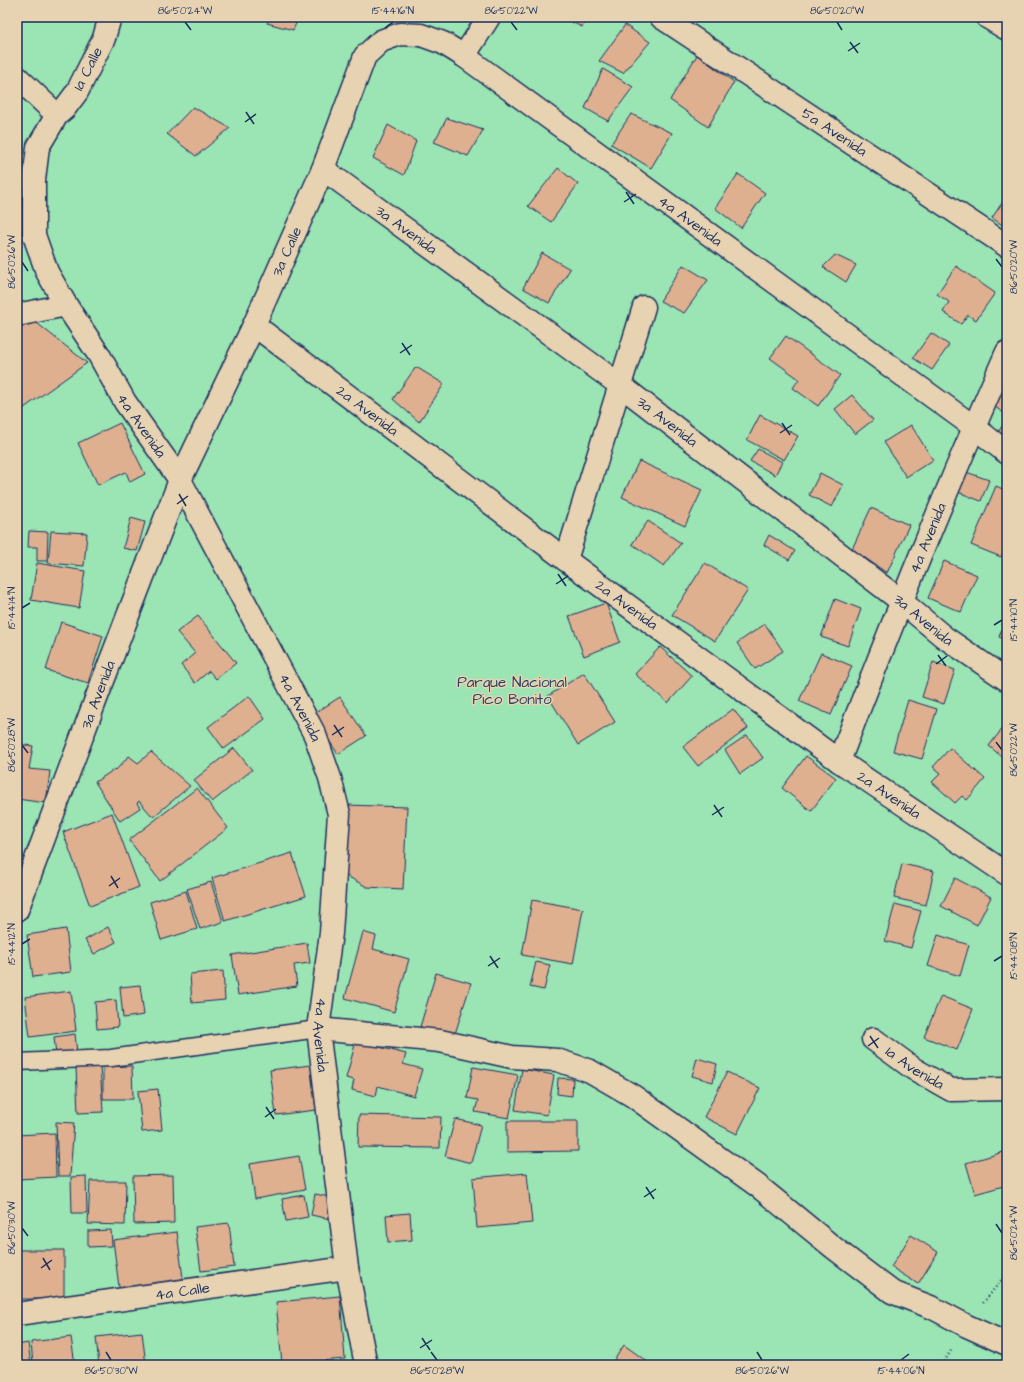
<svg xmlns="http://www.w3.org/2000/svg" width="1024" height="1382" font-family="'Architects Daughter',sans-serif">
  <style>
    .green { fill: #9be4b3; stroke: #5b8a88 }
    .building { fill: #dfb090; stroke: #1b2f5e }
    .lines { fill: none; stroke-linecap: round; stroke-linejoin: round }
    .service-casing { stroke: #1b2f5e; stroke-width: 19 }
    .minor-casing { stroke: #1b2f5e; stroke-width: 25 }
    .path { stroke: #1b2f5e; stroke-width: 2.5; stroke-dasharray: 1 3; stroke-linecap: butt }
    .service { stroke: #e7d3b1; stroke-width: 16 }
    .minor { stroke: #e7d3b1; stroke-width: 22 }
    .ticks { fill: none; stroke: #1b2f5e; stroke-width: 1.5 }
    .labels { text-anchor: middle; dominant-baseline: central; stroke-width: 3; stroke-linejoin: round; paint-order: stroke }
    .street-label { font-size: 15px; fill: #1b2f5e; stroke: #e7d3b1 }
    .park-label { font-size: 15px; fill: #284166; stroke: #e7d3b1 }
    .neatline { fill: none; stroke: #1b2f5e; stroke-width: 1.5 }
    .ticks-label { font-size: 10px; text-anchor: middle; fill: #1b2f5e }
  </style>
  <rect width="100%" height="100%" fill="#e7d3b1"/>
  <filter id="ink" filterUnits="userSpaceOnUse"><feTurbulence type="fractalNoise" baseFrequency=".025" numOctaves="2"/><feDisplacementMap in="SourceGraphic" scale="8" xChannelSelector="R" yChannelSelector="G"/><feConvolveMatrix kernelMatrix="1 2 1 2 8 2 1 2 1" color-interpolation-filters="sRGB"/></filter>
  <g filter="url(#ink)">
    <!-- green -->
    <path class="green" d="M17,17H1007V1365H17Z"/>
    <!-- building -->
    <path class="building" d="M270,17H299L293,30L267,23Z
      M561,17H587L582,27Z
      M625,25L650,42L623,73L599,61Z
      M697,55L734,82L708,127L670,100Z
      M603,69L633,87L608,121L585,108Z
      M193,107L230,128L196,156L167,134Z
      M631,114L672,133L651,168L611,144Z
      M447,118L483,130L468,156L434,142Z
      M388,125L416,141L404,175L373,158Z
      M558,168L578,184L551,222L528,206Z
      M738,174L765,193L741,228L715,208Z
      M1004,200L1007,202V228L992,218Z
      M542,253L570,269L549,303L523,288Z
      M835,255L856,265L846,282L823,267Z
      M683,265L708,280L684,313L660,301Z
      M956,266L995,293L976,320L968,315L961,324L943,312L949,302L937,294Z
      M33,320L87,363L17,413V327Z
      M931,333L949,345L932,370L913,358Z
      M786,336L840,375L818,406L793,388L799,379L770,358Z
      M416,367L444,384L419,422L393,399Z
      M1004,388L1007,390V415L992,405Z
      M852,395L873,420L855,434L835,409Z
      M760,415L798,436L784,460L747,440Z
      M1007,419V446L994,438Z
      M120,423L145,474L130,482L126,472L98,485L78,443Z
      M911,425L933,460L906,477L884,442Z
      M758,449L782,462L775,475L750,461Z
      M639,461L702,490L685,526L622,497Z
      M966,472L989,480L981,501L958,492Z
      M820,473L843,485L832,507L809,495Z
      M996,486L1007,491V544L1001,557L971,545Z
      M871,508L909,525L887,573L852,549Z
      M131,518L145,522L137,551L123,548Z
      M648,521L681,543L664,566L632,544Z
      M29,531L48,532L47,561H37V547H28Z
      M51,531L87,533L84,566L48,563Z
      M769,535L795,551L789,560L764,545Z
      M944,561L977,575L961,612L928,598Z
      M37,563L85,571L79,608L31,600Z
      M705,563L748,590L715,641L672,615Z
      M835,599L861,609L848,646L821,637Z
      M606,603L620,642L584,656L569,616Z
      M1007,613V640L999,637Z
      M198,616L236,663L216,679L209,671L195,683L181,665L195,653L177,632Z
      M61,622L103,636L88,683L46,670Z
      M765,624L783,651L755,669L737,643Z
      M660,647L692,676L668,703L635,674Z
      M821,653L852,666L831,715L799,701Z
      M933,662L955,670L944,704L922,697Z
      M584,673L615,722L578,745L548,696Z
      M249,696L265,719L224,749L208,727Z
      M340,697L366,736L338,754L312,715Z
      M908,700L937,709L922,759L893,751Z
      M733,709L748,728L698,766L683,747Z
      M1007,718V761L989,746L1002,729Z
      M747,735L763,758L740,774L725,750Z
      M17,744L33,746L29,769L50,771L46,803L17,799Z
      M234,748L252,770L212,802L194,780Z
      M950,748L985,779L967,800L962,796L955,803L932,782L941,773L933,767Z
      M151,752L190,786L153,817L139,801L137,803L140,808L120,821L95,782L115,769L116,770L129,756L138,763Z
      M806,756L836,778L811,811L782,788Z
      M197,788L228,828L160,881L129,840Z
      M347,805L407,807L403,889L367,887L345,875Z
      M112,813L139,887L90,906L63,832Z
      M292,853L306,896L225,921L212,878Z
      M902,864L934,871L926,905L894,898Z
      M955,878L991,897L977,925L941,906Z
      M211,882L223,922L200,929L187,889Z
      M186,891L197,929L161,940L150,902Z
      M532,900L583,909L573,964L522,955Z
      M895,904L921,911L911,948L885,941Z
      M108,927L116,942L94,954L85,940Z
      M66,929L71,972L33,977L27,935Z
      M1007,929V946L1002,944Z
      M363,932L376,936L373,949L409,959L394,1012L345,998Z
      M938,935L969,945L960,976L928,966Z
      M307,943L310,963L294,965L297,986L238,995L232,955Z
      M536,962L550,965L544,990L530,987Z
      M223,971L225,1000L192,1003L190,974Z
      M436,973L471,983L454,1037L420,1027Z
      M140,985L144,1015L123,1018L120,987Z
      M71,991L76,1031L30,1037L25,997Z
      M941,996L973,1009L957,1050L924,1037Z
      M116,1000L118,1027L97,1029L95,1002Z
      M75,1034L77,1053L56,1055L54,1037Z
      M356,1041L406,1054L403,1064L422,1069L414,1096L378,1086L376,1096L352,1090L354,1080L346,1078Z
      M697,1058L717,1064L713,1082L692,1076Z
      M100,1065L103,1112L78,1113L76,1067Z
      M311,1065L316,1110L276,1115L270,1070Z
      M132,1066L133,1099H103V1067Z
      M473,1067L518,1075L509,1118L475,1112L478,1100L467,1098Z
      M522,1069L554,1075L547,1115L515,1110Z
      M727,1072L760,1088L737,1134L704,1117Z
      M558,1078L573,1079L572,1096L557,1094Z
      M158,1089L162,1130L142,1132L138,1091Z
      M359,1115L441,1117L440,1148L358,1147Z
      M455,1119L481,1125L471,1163L445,1156Z
      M507,1121H578V1151L507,1152Z
      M56,1122L74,1123L70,1176H58Z
      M55,1133L56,1177L17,1179V1135Z
      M1007,1151V1185L975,1194L966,1163Z
      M299,1156L305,1190L255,1199L250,1164Z
      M527,1173L532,1223L477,1228L473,1178Z
      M173,1175L174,1223L134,1224L133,1176Z
      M86,1176L87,1213H72L71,1177Z
      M90,1181H126L125,1225L88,1224Z
      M315,1194L334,1198L330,1219L311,1215Z
      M304,1195L308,1217L286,1221L282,1199Z
      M410,1213L412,1240L388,1242L386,1215Z
      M229,1223L234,1267L201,1271L195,1227Z
      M111,1230L112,1246L88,1247V1231Z
      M177,1232L184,1286L120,1295L113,1240Z
      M911,1235L938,1252L918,1284L891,1267Z
      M17,1250H64V1299H17Z
      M340,1296L345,1359L282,1364L276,1302Z
      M142,1332L146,1365H99L96,1337Z
      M71,1337L75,1365H33L31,1342Z
      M28,1343L31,1365H17V1345Z
      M624,1345L652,1365H611Z"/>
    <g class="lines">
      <defs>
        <path id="service" d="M17,1062L111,1058L318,1029"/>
        <g id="minor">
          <path id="s1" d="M110,17L104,38L77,92L65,108L57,115L38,147L34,180V235L47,272L66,305L99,355L125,402L180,480L315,735L330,778L339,814L331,933L318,1029L347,1268L366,1365"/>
          <path id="s2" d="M661,17L1007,246"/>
          <path d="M987,17L1007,29"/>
          <path d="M464,56L489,17"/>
          <path d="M17,77L57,115"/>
          <path id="s3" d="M323,169L620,385L901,601L944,637L1007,680"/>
          <path d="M17,315L66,305"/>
          <path id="s4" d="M254,325L566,560L839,761L1007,874"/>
          <path d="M566,560L644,307"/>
          <path id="s5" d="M839,761C892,623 947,487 1007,352"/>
          <path id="s6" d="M17,910L96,699L180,480L254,325L323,169L365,56L381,41L400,34L421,35L443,43L464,56L974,427L1007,453"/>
          <path d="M318,1029L440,1041L512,1057L557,1060L590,1071L633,1096L758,1186L834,1248L892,1292L933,1308L967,1326L1007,1344"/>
          <path id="s7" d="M873,1039L914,1069L951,1090L1007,1089"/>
          <path id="s8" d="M17,1314L347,1268"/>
        </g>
      </defs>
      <!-- service casing -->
      <use href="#service" class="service-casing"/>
      <!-- minor casing -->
      <use href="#minor" class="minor-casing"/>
      <!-- path -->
      <path class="path" d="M983,1303L1007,1273
        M942,1365L952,1349"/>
      <!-- service -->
      <use href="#service" class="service"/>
      <!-- minor -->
      <use href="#minor" class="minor"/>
    </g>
  </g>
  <!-- ticks -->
  <path class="ticks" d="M185,22L191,30M511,22L517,30M837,22L842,30M385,28L393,22M850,42L858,53M848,51L860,43M246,112L254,124M245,122L256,114M626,192L634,204M624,202L636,194M996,259L1002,267M22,262L28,271M402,343L410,355M400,353L412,345M782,423L790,435M780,433L792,425M179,494L186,506M177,504L188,496M558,574L566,586M556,584L568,576M22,608L30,603M994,625L1002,620M938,655L946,666M936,664L947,656M334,725L342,737M332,735L344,727M996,742L1002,750M22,745L28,753M714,805L722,817M712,815L724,807M111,876L118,888M109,886L120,878M22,944L30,939M490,956L498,968M994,961L1002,956M488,966L500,958M870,1036L878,1048M868,1046L879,1038M266,1107L274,1119M265,1117L276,1109M646,1187L654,1199M644,1197L656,1189M996,1224L1002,1233M22,1228L28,1236M43,1258L50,1270M41,1268L52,1260M422,1338L430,1350M420,1348L432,1340M106,1352L111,1360M431,1352L437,1360M757,1352L762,1360M901,1360L909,1354"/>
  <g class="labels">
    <!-- street labels -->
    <g class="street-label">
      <text transform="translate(88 69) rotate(-63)">1a Calle</text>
      <text stroke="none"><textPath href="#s2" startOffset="208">5a Avenida</textPath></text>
      <text stroke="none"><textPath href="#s6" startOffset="1314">4a Avenida</textPath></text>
      <text stroke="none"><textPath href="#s3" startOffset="103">3a Avenida</textPath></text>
      <text stroke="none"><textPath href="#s6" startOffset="712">3a Calle</textPath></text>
      <text stroke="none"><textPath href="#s4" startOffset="142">2a Avenida</textPath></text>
      <text stroke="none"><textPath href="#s3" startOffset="427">3a Avenida</textPath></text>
      <text stroke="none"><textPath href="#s1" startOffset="458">4a Avenida</textPath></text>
      <text stroke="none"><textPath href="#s5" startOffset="240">4a Avenida</textPath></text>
      <text stroke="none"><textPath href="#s4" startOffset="466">2a Avenida</textPath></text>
      <text stroke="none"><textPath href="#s3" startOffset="751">3a Avenida</textPath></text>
      <text stroke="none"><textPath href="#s6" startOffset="230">3a Avenida</textPath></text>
      <text stroke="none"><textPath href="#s1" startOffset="782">4a Avenida</textPath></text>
      <text stroke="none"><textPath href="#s4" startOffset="790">2a Avenida</textPath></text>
      <text stroke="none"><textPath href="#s1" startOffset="1118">4a Avenida</textPath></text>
      <text stroke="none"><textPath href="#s7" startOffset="51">1a Avenida</textPath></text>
      <text stroke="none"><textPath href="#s8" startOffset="167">4a Calle</textPath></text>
    </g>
    <!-- park labels -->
    <g class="park-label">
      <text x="512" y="682">Parque Nacional<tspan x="512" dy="17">Pico Bonito</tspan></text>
    </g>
  </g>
  <!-- margin -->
  <rect width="1024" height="1382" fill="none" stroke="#e7d3b1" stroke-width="44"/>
  <rect x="22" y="22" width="980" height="1338" class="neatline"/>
  <g class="ticks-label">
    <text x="185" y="14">86°50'24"W</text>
    <text x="393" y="14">15°44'16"N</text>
    <text x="511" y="14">86°50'22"W</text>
    <text x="837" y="14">86°50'20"W</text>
    <text transform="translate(11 262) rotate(-90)" y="4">86°50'26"W</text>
    <text transform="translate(1013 267) rotate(-90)" y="4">86°50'20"W</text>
    <text transform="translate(11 608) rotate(-90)" y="4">15°44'14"N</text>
    <text transform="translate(1013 620) rotate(-90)" y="4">15°44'10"N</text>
    <text transform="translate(11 745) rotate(-90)" y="4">86°50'28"W</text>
    <text transform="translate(1013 750) rotate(-90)" y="4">86°50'22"W</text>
    <text transform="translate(11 944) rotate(-90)" y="4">15°44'12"N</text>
    <text transform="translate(1013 956) rotate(-90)" y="4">15°44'08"N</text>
    <text transform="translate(11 1228) rotate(-90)" y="4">86°50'30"W</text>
    <text transform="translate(1013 1233) rotate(-90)" y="4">86°50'24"W</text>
    <text x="111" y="1374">86°50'30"W</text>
    <text x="437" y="1374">86°50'28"W</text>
    <text x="762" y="1374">86°50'26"W</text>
    <text x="901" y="1374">15°44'06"N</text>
  </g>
</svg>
